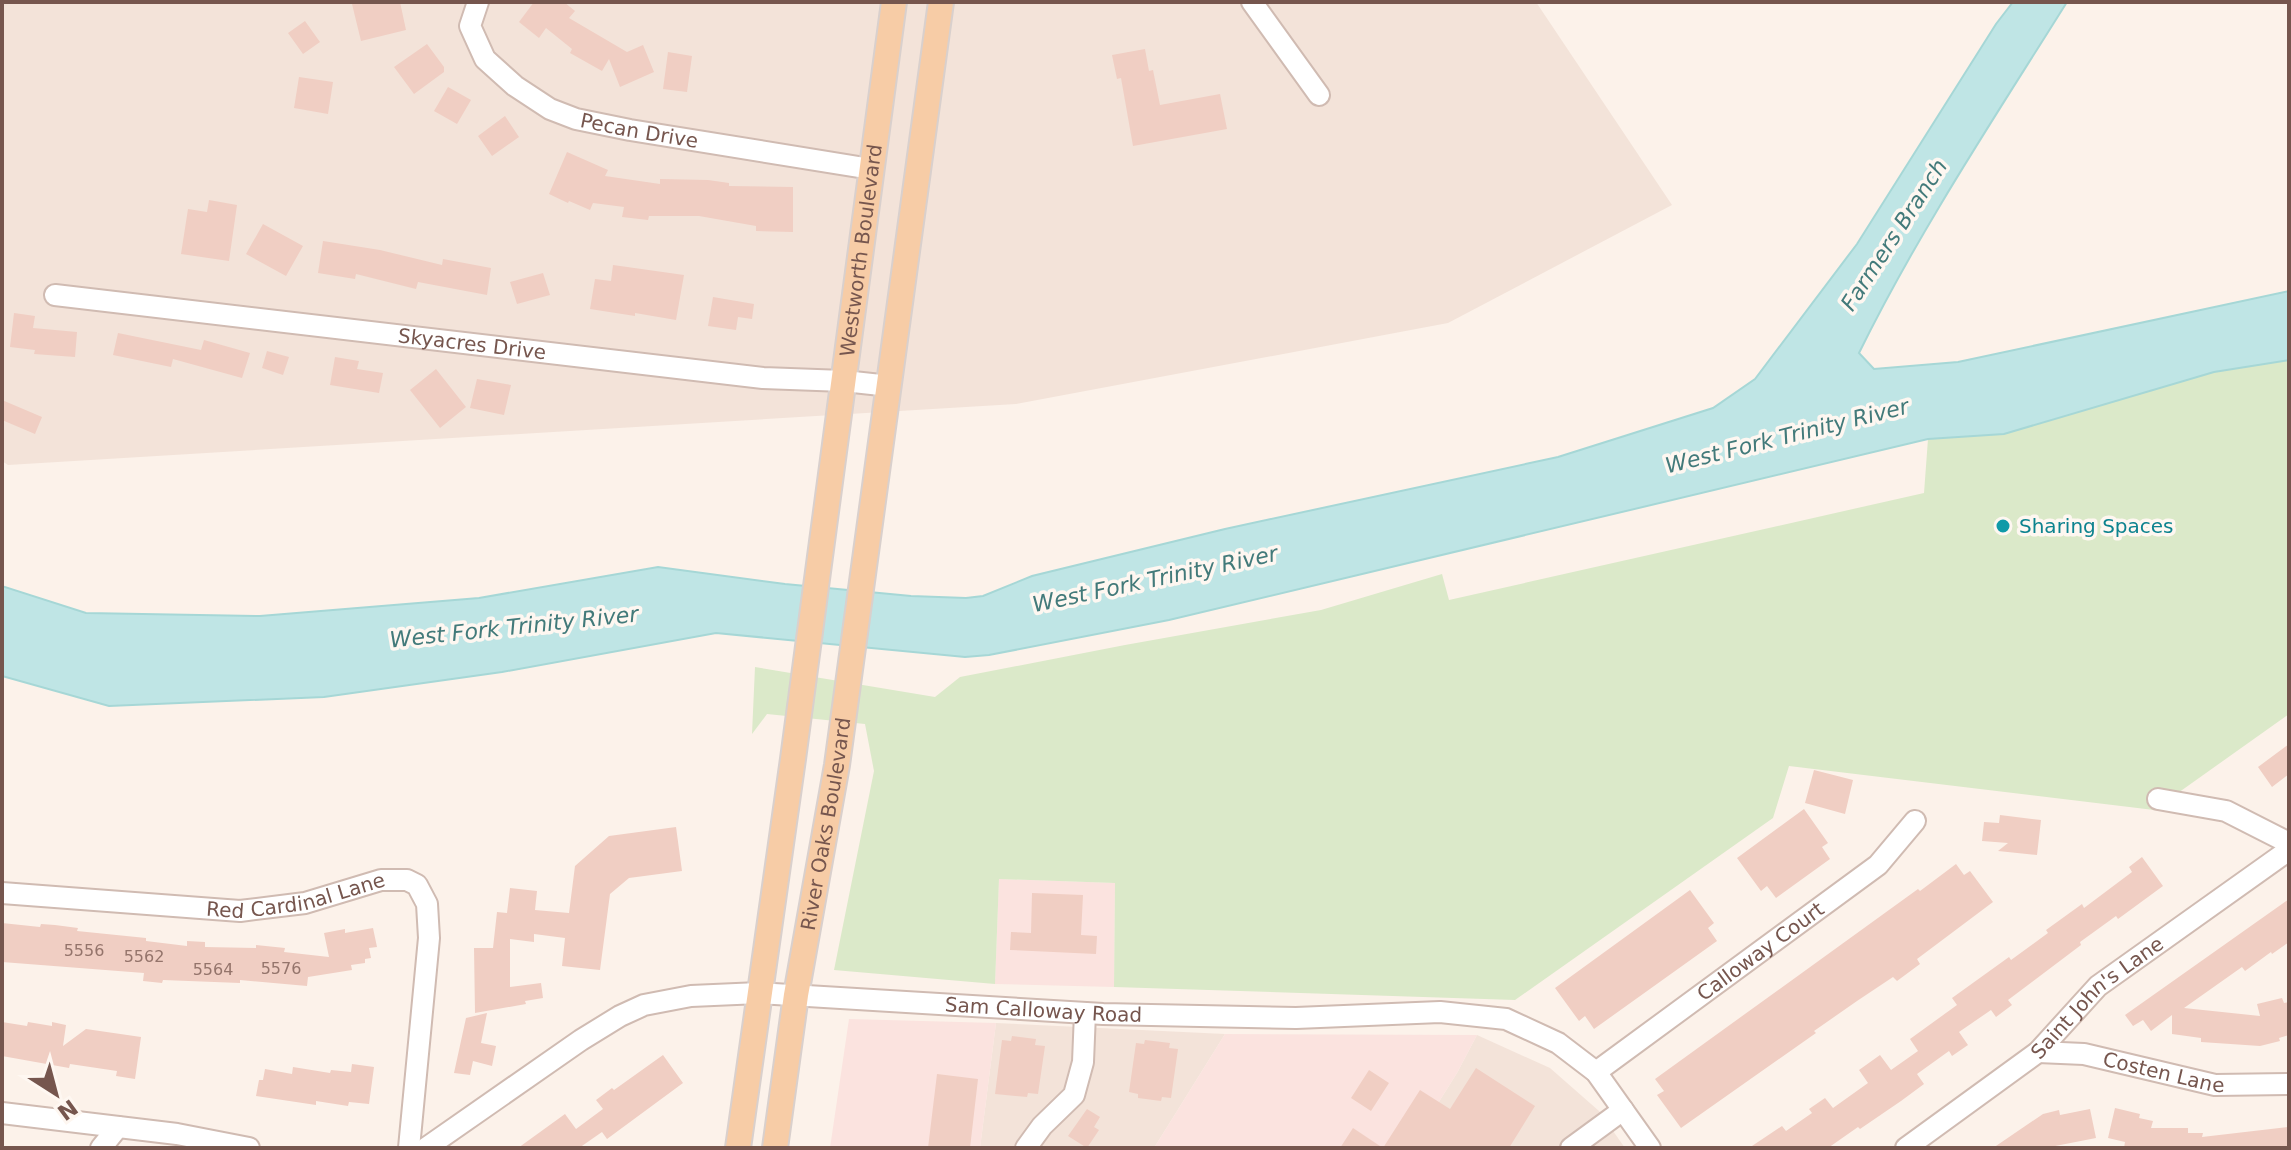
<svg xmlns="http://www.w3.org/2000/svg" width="2291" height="1150" font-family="'DejaVu Sans',sans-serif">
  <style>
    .residential { fill: #f3e3d9 }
    .commercial { fill: #fbe3df }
    .green { fill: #dbe9c9 }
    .water { fill: #bfe5e5; stroke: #a6d7d6; stroke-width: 2 }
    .building { fill: #f0cec3 }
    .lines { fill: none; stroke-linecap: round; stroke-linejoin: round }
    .minor-casing { stroke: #d0bbb2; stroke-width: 24 }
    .major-casing { stroke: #d9d0cd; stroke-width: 28 }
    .minor { stroke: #fff; stroke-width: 20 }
    .major { stroke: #f7cca6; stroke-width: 24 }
    .culture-dot { fill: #0f9aa8; stroke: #fef7f1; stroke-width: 3 }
    .labels { text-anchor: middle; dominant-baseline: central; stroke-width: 7; stroke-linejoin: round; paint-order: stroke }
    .number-label { font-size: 16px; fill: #94746b }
    .street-label { font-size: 20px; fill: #76564e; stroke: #fef7f1 }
    .culture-label { font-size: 20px; fill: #0d838f; stroke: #fef7f1; text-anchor: start }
    .water-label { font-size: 22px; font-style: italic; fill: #427a7a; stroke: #fef7f1 }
  </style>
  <rect width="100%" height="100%" fill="#fcf2ea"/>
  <!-- residential -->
  <path class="residential" d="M2,2H1536L1672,205L1448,323L1016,404L8,465L2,461Z
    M996,1023L1225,1034L1154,1148H980Z
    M1477,1035L1550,1068L1599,1111L1625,1148H1410L1457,1073Z"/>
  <!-- commercial -->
  <path class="commercial" d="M999,879L1115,883L1114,987L995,984Z
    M849,1019L996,1023L980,1148H830Z
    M1225,1034L1477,1035L1457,1073L1410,1148H1154Z"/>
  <!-- green -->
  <path class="green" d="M2289,360V714L2154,810L1789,766L1773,818L1515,1000L1114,987L1115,883L999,879L995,984L834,970L874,771L865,724L767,714L752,734L755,667L935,697L960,677L1125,645L1321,610L1442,574L1449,600L1924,493L1928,439L2004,434L2214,372Z"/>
  <!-- water -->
  <path class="water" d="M2013,2H2067C1995,117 1919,231 1859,353L1874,369L1958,362L2289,291V360L2214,372L2004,434L1928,439L1169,620L989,655L965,657L716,633L502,672L324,697L109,706L2,676V586L86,613L260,616L479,598L658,567L785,584L911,596L966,598L983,596L1032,576L1225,529L1558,457L1713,408L1755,379L1857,244L1996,24Z"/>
  <!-- building -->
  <path class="building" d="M361,2H400L406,30L361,41L352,4Z
    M534,2H564L575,11L569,18L627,52L643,45L654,72L620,87L609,59L602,71L570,53L572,49L546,28L539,38L519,22Z
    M305,21L320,42L303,54L288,33Z
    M427,44L444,67V72L414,94L394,67Z
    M1145,49L1149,71L1153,70L1160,105L1220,94L1227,129L1133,146L1121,78L1117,79L1112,55Z
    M668,52L692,56L687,92L663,89Z
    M299,77L333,82L328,114L294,108Z
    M448,87L471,100L457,124L434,111Z
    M505,116L519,137L492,156L478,136Z
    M567,152L608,170L605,176L660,184V179L708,180L729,183V186L793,187V232L756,231V226L699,216H649L648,220L622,217L624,207L593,203L590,210L569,201L568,203L549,194Z
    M209,200L237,205L229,261L181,254L188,209L207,212Z
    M263,224L303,246L286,276L246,254Z
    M323,241L380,250L442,265L443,259L491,268L487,295L418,282L416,289L356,274L355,279L318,273Z
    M613,265L684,275L676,320L635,313V316L590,309L595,279L611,281Z
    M543,273L550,295L517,304L510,282Z
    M713,297L754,304L752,319L738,317L736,330L708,326Z
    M14,313L35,316L33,328L77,332L75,357L34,354L35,350L10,347Z
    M118,333L201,350L204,340L250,353L242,378L173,359L171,367L113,355Z
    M267,351L289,357L283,375L262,368Z
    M335,357L359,361L357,369L383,373L379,393L330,385Z
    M436,369L466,407L440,428L410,390Z
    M477,379L511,385L504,415L470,408Z
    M2,400L42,417L35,434L2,420Z
    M2289,744V774L2272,787L2258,767Z
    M1814,770L1853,780L1845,814L1805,803Z
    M1804,809L1828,843L1822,847L1830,859L1776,898L1767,886L1761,891L1737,858Z
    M2000,815L2041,820L2037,855L1998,851L2008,843L1982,841L1984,822L1999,823Z
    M676,827L682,871L629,878L610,894L600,970L562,966L565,938L534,934V942L510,939V987L541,983L543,998L525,1001L526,1004L475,1013L474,948H493L497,912L507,913L510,888L537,891L535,910L569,913L575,866L609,836Z
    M2142,857L2163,886L2118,919L2116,916L2080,942L2081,945L2008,1000L2012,1005L1996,1017L1991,1010L1959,1032L1968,1045L1952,1056L1949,1051L1917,1074L1924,1084L1901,1101L1860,1129L1858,1127L1828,1148H1749L1782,1126L1786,1131L1812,1113L1809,1109L1825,1098L1833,1108L1868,1083L1859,1070L1880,1055L1891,1070L1918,1051L1910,1039L1957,1005L1952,998L2009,957L2011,960L2048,933L2046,930L2082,904L2084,908L2132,872L2129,867Z
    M1956,864L1964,875L1970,871L1993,902L1917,959L1920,964L1897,981L1893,977L1857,1001L1814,1031L1816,1033L1681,1128L1657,1095L1664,1091L1655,1079L1918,889L1920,891Z
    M1690,890L1714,923L1708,928L1717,941L1594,1029L1585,1016L1579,1021L1555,988Z
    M1032,893L1083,895L1081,935L1097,936L1096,954L1010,950L1011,932L1031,933Z
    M2289,899V942L2272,954L2271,952L2245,971L2242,967L2184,1008L2260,1016L2257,1004L2282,998L2284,1003L2289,1002V1035L2279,1038L2280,1041L2260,1046L2201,1042V1038L2172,1034V1015L2151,1031L2143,1020L2133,1026L2125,1015Z
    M2,923L40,927L41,924L55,925L78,928L77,931L146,938V941L187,946V941L205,942V947L256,948V945L285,948L284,952L329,957L324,933L345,929V933L373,928L377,947L369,948L371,958L365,959V963L351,965L352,970L308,977L307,986L240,980V983L163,980L162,983L143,981L144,973L2,962Z
    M487,1013L481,1043L496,1046L492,1066L473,1061L470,1075L454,1073L466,1018Z
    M2,1022L27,1026L28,1022L52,1026V1022L66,1025L63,1046L86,1029L141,1037L135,1079L116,1076L117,1071L70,1064L69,1068L2,1056Z
    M1012,1036L1036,1039L1035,1045L1045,1046L1038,1094L1028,1093L1027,1097L995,1094L1002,1040L1011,1041Z
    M1145,1040L1170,1043L1169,1048L1178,1049L1171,1098L1162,1097L1161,1101L1138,1098V1094L1129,1092L1136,1043L1144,1044Z
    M663,1055L683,1083L607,1139L602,1132L579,1148H518L565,1114L576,1129L603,1109L596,1100L612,1088L614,1090Z
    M352,1064L374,1067L369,1104L349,1102L348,1106L316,1101V1105L256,1096L259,1080H263L265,1069L292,1074L293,1067L330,1073L331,1070L351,1072Z
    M1476,1068L1535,1106L1509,1148H1383L1420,1090L1450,1109Z
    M1369,1070L1389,1083L1371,1111L1351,1098Z
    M937,1074L978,1079L970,1148H928Z
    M2115,1108L2140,1114L2139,1118L2153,1121L2151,1128H2188V1133H2203L2202,1137L2289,1127V1148H2124L2125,1142L2108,1138Z
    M1087,1109L1100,1117L1094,1127L1099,1130L1087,1148L1068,1136Z
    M2090,1109L2096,1138L2045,1148H1993L2043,1114L2059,1110L2060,1115Z
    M1353,1128L1383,1148H1340Z"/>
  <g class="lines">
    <defs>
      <g id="minor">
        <path id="s1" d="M478,2L470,26L485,59L515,86L550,109L576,119L630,130L871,169"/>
        <path d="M1252,2L1319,95"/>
        <path id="s2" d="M55,295L763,378L844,381L890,386"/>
        <path d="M2158,799L2226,811L2289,843"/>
        <path id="s3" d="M2,893L240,911L305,903L381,880H407L417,885L427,904L429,938L409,1148"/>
        <path id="s4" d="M2038,1052L2084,1054L2215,1085L2289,1084"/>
        <path id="s5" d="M1596,1072L1878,865L1915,821"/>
        <path d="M2,1113L177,1134L249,1148"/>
        <path d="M101,1148L118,1127"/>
        <path id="s6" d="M426,1148L581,1040L620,1016L644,1005L691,996L759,993L1103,1014L1296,1018L1440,1012L1506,1019L1558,1043L1596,1072L1650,1148"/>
        <path d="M1026,1148L1042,1126L1074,1095L1083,1062L1085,1013"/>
        <path d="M1571,1148L1623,1110"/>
        <path id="s7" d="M1906,1148L2038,1052L2098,986L2289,850"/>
      </g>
      <g id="major">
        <path id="s8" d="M738,1148L793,759L894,2"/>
        <path id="s9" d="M775,1148L796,995L837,765L941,2"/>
      </g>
    </defs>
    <!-- minor casing -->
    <use href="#minor" class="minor-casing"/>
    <!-- major casing -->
    <use href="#major" class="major-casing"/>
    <!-- minor -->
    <use href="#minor" class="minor"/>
    <!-- major -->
    <use href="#major" class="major"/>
  </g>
  <!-- markers -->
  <circle class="culture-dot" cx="2003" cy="526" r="8"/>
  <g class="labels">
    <!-- number labels -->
    <g class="number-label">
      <text x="84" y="950">5556</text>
      <text x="144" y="956">5562</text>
      <text x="281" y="968">5576</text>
      <text x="213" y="969">5564</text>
    </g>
    <!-- street labels -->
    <g class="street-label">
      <text stroke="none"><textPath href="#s1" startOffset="236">Pecan Drive</textPath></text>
      <text stroke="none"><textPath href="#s8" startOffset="906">Westworth Boulevard</textPath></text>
      <text stroke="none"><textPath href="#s2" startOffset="420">Skyacres Drive</textPath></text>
      <text stroke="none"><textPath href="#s9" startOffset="328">River Oaks Boulevard</textPath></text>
      <text stroke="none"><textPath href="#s3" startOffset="296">Red Cardinal Lane</textPath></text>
      <text stroke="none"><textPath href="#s5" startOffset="204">Calloway Court</textPath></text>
      <text stroke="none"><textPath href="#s7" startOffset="244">Saint John's Lane</textPath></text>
      <text stroke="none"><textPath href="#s6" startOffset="662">Sam Calloway Road</textPath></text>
      <text stroke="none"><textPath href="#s4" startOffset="128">Costen Lane</textPath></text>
    </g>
    <!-- culture labels -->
    <g class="culture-label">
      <text x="2019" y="526">Sharing Spaces</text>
    </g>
    <!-- water labels -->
    <g class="water-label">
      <text transform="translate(1894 235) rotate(-57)">Farmers Branch</text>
      <text transform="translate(1787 436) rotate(-14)">West Fork Trinity River</text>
      <text transform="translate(1155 579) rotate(-12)">West Fork Trinity River</text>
      <text transform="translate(514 627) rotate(-6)">West Fork Trinity River</text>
    </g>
  </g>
  <!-- border -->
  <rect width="2291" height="1150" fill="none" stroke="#76564e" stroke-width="8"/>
  <!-- north arrow -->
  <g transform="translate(56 1094) rotate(144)" stroke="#fef7f1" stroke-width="6" paint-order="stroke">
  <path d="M0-6L14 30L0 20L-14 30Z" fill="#76564e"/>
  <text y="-12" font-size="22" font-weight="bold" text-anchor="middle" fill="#76564e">N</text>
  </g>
</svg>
